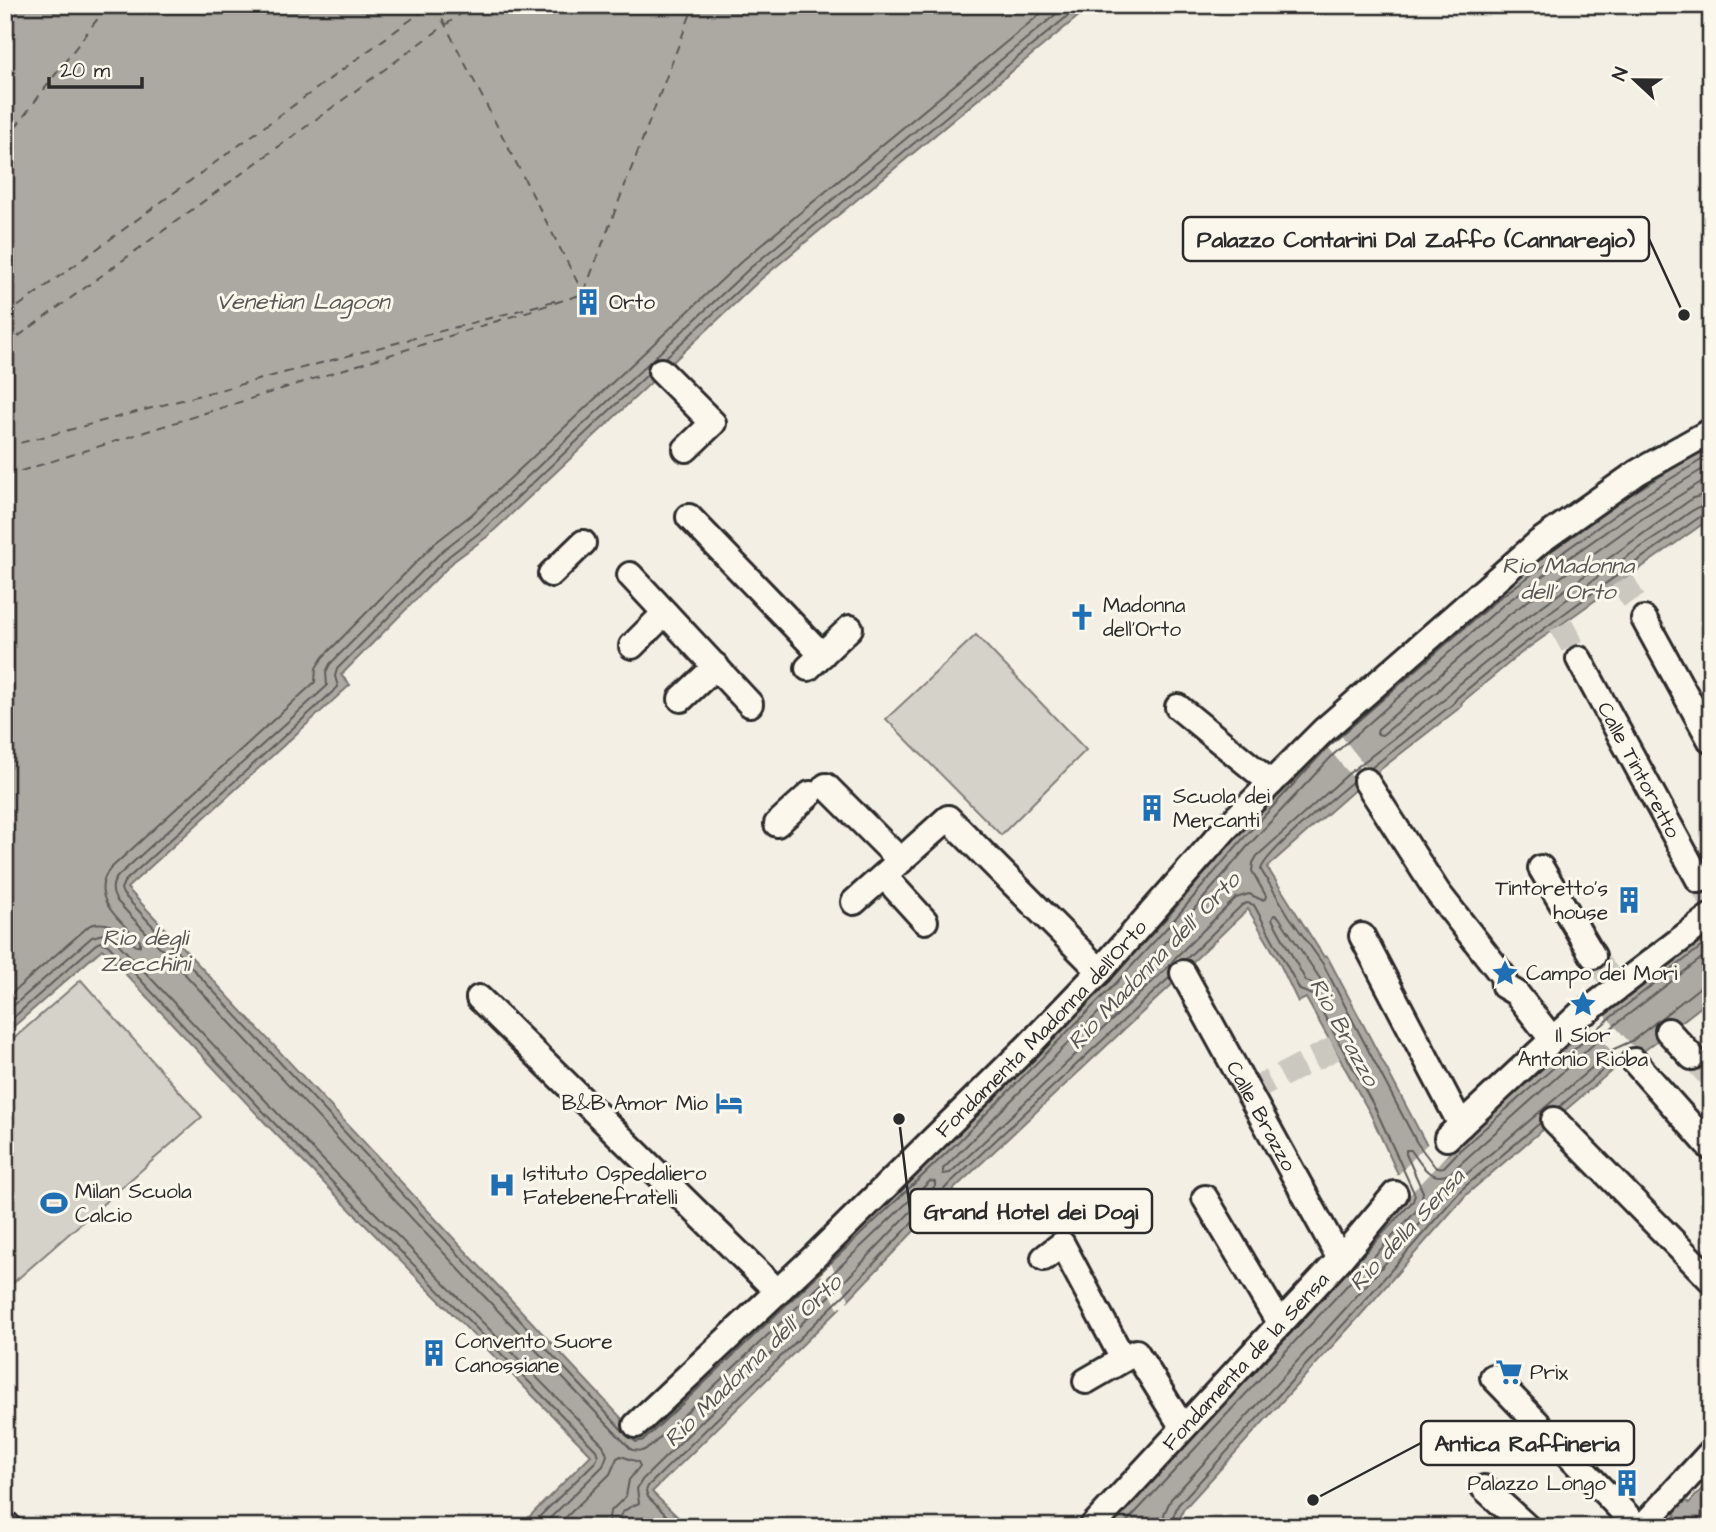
<svg xmlns="http://www.w3.org/2000/svg" width="1716" height="1532" font-family="'Architects Daughter',sans-serif">
  <style>
    .green { fill: #d5d2c9; stroke: #807e7a; stroke-width: 2 }
    .water { fill: #aca9a2; stroke: #787772; stroke-width: 2 }
    .pier { fill: #f3efe4 }
    .lines { fill: none; stroke-linecap: round; stroke-linejoin: round }
    .shore { stroke: #5f5d5b; stroke-width: 2 }
    .ferry { stroke: #585755; stroke-width: 2; stroke-dasharray: 9 7; stroke-linecap: butt }
    .street-tunnel { stroke: #cbc8bf; stroke-width: 24; stroke-dasharray: 24 12; stroke-linecap: butt }
    .street-casing { stroke: #2b2b2b; stroke-width: 30 }
    .street { stroke: #fbf7ec; stroke-width: 24 }
    .labels { text-anchor: middle; dominant-baseline: central; stroke-width: 6; stroke-linejoin: round; paint-order: stroke }
    .poi-label { font-size: 21px; fill: #2b2b2b; stroke: #fbf7ec; text-anchor: start }
    .street-label { font-size: 21px; fill: #2b2b2b; stroke: #fbf7ec }
    .water-label { font-size: 23px; font-style: italic; fill: #585755; stroke: #fbf7ec }
    .leader { fill: none; stroke: #2b2b2b; stroke-width: 2.5 }
    .callout-dot { fill: #2b2b2b; stroke: #fbf7ec; stroke-width: 2.5 }
    .callout { fill: #fbf7ec; stroke: #2b2b2b; stroke-width: 2.5 }
    .callout-label { font-size: 23px; text-anchor: middle; font-weight: bold; fill: #2b2b2b }
  </style>
  <rect width="100%" height="100%" fill="#f3efe4"/>
  <filter id="ink" filterUnits="userSpaceOnUse"><feTurbulence type="fractalNoise" baseFrequency=".0143" numOctaves="2"/><feDisplacementMap in="SourceGraphic" scale="14" xChannelSelector="R" yChannelSelector="G"/><feConvolveMatrix kernelMatrix="1 2 1 2 8 2 1 2 1" color-interpolation-filters="sRGB"/></filter>
  <g filter="url(#ink)">
    <!-- green -->
    <path class="green" d="M976,635L1086,750L1001,835L886,719Z
      M81,980L202,1117L5,1290V1046Z"/>
    <!-- water -->
    <path class="water" d="M5,5H1092L761,279L488,536L454,561L341,675L350,685L127,888L638,1436L744,1338L953,1137L1112,977L1168,917L1235,837L1323,742L1494,592L1629,496L1711,445V518L1521,653L1461,703L1462,706L1359,786L1267,867L1324,957L1327,956L1424,1140L1439,1162L1606,1012L1711,930V999L1640,1054L1623,1061L1467,1194L1357,1319L1183,1510L1180,1519L1186,1527H1100L1408,1196L1370,1113L1306,998L1298,1002L1278,960L1248,909L1185,969L1181,976L956,1187L849,1299L652,1492L688,1527H645L637,1520L631,1527H519L591,1455L270,1128L102,949L5,1034Z
      M1711,1479V1527H1665L1676,1515L1673,1512L1685,1499L1689,1503Z"/>
    <!-- pier -->
    <path class="pier" d="M1335,728L1375,778L1359,785L1321,740Z
      M1602,1011L1606,1012L1604,1014L1641,1055L1622,1063L1590,1027L1585,1030L1584,1026Z
      M1429,1142L1439,1157L1452,1143L1455,1146L1403,1202L1404,1195L1395,1178Z
      M826,1254L849,1299L847,1301L849,1304L843,1309L841,1307L838,1309L816,1264Z"/>
    <g class="lines">
      <!-- shore -->
      <path class="shore" d="M665,358L756,274L1081,5
        M1711,464L1638,509L1504,604L1334,754L1247,847L1179,927L1123,988L943,1169V1174L950,1173L976,1149L1168,967L1175,958L1236,898L1249,894L1262,900L1265,899L1266,896L1252,871L1253,863L1257,856L1348,774L1445,699L1451,691C1518,635 1588,581 1661,534C1676,524 1693,505 1711,504
        M1711,476L1643,518L1511,613L1378,729L1377,734L1382,735L1437,692L1444,684L1506,632L1693,498L1711,493
        M1371,768L1453,704L1457,698C1536,631 1620,573 1704,514L1711,513
        M1352,782C1336,796 1263,854 1261,870L1289,916L1323,964L1417,1143L1436,1168L1444,1167L1460,1150L1610,1018L1711,939
        M1274,915L1278,916L1323,983L1322,987L1306,981L1272,919Z
        M1185,960L1242,905L1247,903L1254,905L1300,990L1313,995L1376,1110L1415,1195L1413,1201L1253,1374
        M5,999L90,925C112,919 122,932 136,946H140V941C122,922 87,897 110,869L315,682L316,668L323,657L435,543L471,515L743,260L1051,5
        M5,1013L92,937L103,934L114,939L281,1117L603,1445L607,1455L603,1466L541,1527
        M5,1025L96,944L101,942L108,945L275,1124L596,1450L598,1456L596,1461L529,1527
        M1559,1107L1622,1054
        M624,1432L123,894L121,889L124,882L338,687L335,676L337,669L449,556L483,530L647,375
        M628,1436L636,1442L644,1440L958,1142L1117,982L1173,921L1240,842L1328,747L1499,598L1633,502L1711,454
        M556,1527L610,1474L617,1458L621,1456L638,1462L640,1466L629,1480L626,1496L610,1512L607,1527
        M617,1527C618,1512 627,1508 639,1503L637,1489L642,1480L839,1287L935,1186V1182L930,1181L650,1447L642,1451L632,1450L482,1294L117,901C111,892 111,884 118,876L327,686L326,672L330,664L443,550L478,523L750,268L1067,5
        M678,1527L648,1497L646,1491L648,1486L845,1294L950,1183L1170,977
        M1122,1527L1420,1207L1423,1192L1406,1154V1150H1411C1421,1164 1429,1182 1449,1174L1616,1024L1711,951
        M1166,1527L1164,1514L1171,1499L1345,1309L1456,1183L1614,1049L1632,1041L1699,988L1711,985
        M1176,1527L1173,1517L1178,1505L1352,1315L1462,1189L1540,1123"/>
      <!-- ferry -->
      <path class="ferry" d="M435,5L583,293
        M5,141L108,5
        M584,292L694,5
        M5,316L431,5
        M5,346L473,5
        M5,447L558,300
        M5,476L583,294"/>
      <!-- street-tunnel -->
      <path class="street-tunnel" d="M1622,580L1644,619
        M1561,625L1579,659
        M1699,880L1711,901
        M1593,956L1614,983
        M1692,1057L1711,1078
        M1249,1092L1335,1048"/>
      <defs>
        <g id="street">
          <path d="M661,371L713,423L686,449"/>
          <path d="M689,517L822,655"/>
          <path d="M551,574L583,543"/>
          <path d="M630,575L750,704"/>
          <path d="M1644,619L1711,741"/>
          <path d="M632,646L665,613"/>
          <path id="s1" d="M1579,659L1699,880"/>
          <path d="M808,668L850,628"/>
          <path d="M681,699L716,666"/>
          <path d="M1178,707L1271,783"/>
          <path d="M1366,781L1438,893L1503,976L1504,986L1516,993L1552,1039"/>
          <path d="M826,786L901,861"/>
          <path d="M777,824L810,794"/>
          <path d="M1541,868L1593,956"/>
          <path d="M884,876L925,921"/>
          <path d="M854,902L948,818L1100,971"/>
          <path d="M1362,936L1461,1125"/>
          <path id="s2" d="M1183,973L1340,1259"/>
          <path d="M479,998L778,1292"/>
          <path d="M1668,1031L1692,1057"/>
          <path d="M1634,1061L1711,1148"/>
          <path d="M1554,1120L1711,1280"/>
          <path d="M1447,1138L1581,1013L1587,1011L1711,916"/>
          <path d="M1205,1198L1280,1324"/>
          <path d="M1044,1258L1062,1244L1123,1359"/>
          <path d="M1493,1377L1638,1527"/>
          <path d="M1086,1381L1136,1352L1183,1428"/>
          <path id="s3" d="M636,1425L813,1258L1029,1045L1100,971L1225,829L1324,730L1539,542L1638,472L1711,431"/>
          <path d="M1484,1488L1527,1527"/>
          <path d="M5,1523L9,1527"/>
          <path id="s4" d="M1092,1527L1340,1259L1395,1194"/>
          <path d="M1642,1527L1711,1452"/>
        </g>
      </defs>
      <!-- street casing -->
      <use href="#street" class="street-casing"/>
      <!-- street -->
      <use href="#street" class="street"/>
    </g>
  </g>
  <!-- icons -->
  <defs>
    <symbol id="building-bare" viewBox="-9 -9 18 18"><path d="M-4-6H4V6H1V3H-1V6H-4ZM-2.5-4.3h1.7v1.8h-1.7ZM.8-4.3h1.7v1.8H.8ZM-2.5-1h1.7V.8h-1.7ZM.8-1h1.7V.8H.8Z" fill="#1f6fb2" stroke="#fbf7ec" stroke-width="2.5" paint-order="stroke"/></symbol>
    <symbol id="church-bare" viewBox="-9 -9 18 18"><path d="M-1.2-6h2.4v3.5h3.3v2.4h-3.3V6h-2.4V-.1h-3.3v-2.4h3.3Z" fill="#1f6fb2" stroke="#fbf7ec" stroke-width="2.5" paint-order="stroke"/></symbol>
    <symbol id="sight-bare" viewBox="-9 -9 18 18"><path d="M0-6L1.8-2.2L6-1.7L2.9 1.2L3.7 5.4L0 3.3L-3.7 5.4L-2.9 1.2L-6-1.7L-1.8-2.2Z" fill="#1f6fb2" stroke="#fbf7ec" stroke-width="2.5" paint-order="stroke"/></symbol>
    <symbol id="hotel-bare" viewBox="-9 -9 18 18"><path d="M-6-4.5h1.5V1H6V5H4.5V3h-9V5H-6ZM-4 0a1.8 1.8 0 1 1 3.6 0ZM.5 0V-2.5h3Q6-2.5 6 0Z" fill="#1f6fb2" stroke="#fbf7ec" stroke-width="2.5" paint-order="stroke"/></symbol>
    <symbol id="hospital-bare" viewBox="-9 -9 18 18"><path d="M-5-5h3v3.5h4V-5h3V5h-3V1.5h-4V5h-3Z" fill="#1f6fb2" stroke="#fbf7ec" stroke-width="2.5" paint-order="stroke"/></symbol>
    <symbol id="stadium-bare" viewBox="-9 -9 18 18"><path d="M0-5a6.5 5 0 1 0 0 10a6.5 5 0 1 0 0-10ZM-3.5-1.8h7v3.6h-7Z" fill="#1f6fb2" stroke="#fbf7ec" stroke-width="2.5" paint-order="stroke"/></symbol>
    <symbol id="supermarket-bare" viewBox="-9 -9 18 18"><path d="M-6-5.5h2.5l.6 2H6L4.5 2H-2.5L-4.4-4H-6ZM-1.5 3.2a1.3 1.3 0 1 0 .1 0ZM3 3.2a1.3 1.3 0 1 0 .1 0Z" fill="#1f6fb2" stroke="#fbf7ec" stroke-width="2.5" paint-order="stroke"/></symbol>
  </defs>
  <g fill-rule="evenodd">
    <use href="#building-bare" x="569" y="283" width="38" height="38"/>
    <use href="#church-bare" x="1063" y="598" width="38" height="38"/>
    <use href="#building-bare" x="1133" y="789" width="38" height="38"/>
    <use href="#building-bare" x="1610" y="881" width="38" height="38"/>
    <use href="#sight-bare" x="1486" y="954" width="38" height="38"/>
    <use href="#sight-bare" x="1564" y="985" width="38" height="38"/>
    <use href="#hotel-bare" x="710" y="1084" width="38" height="38"/>
    <use href="#hospital-bare" x="483" y="1166" width="38" height="38"/>
    <use href="#stadium-bare" x="35" y="1184" width="38" height="38"/>
    <use href="#building-bare" x="415" y="1334" width="38" height="38"/>
    <use href="#supermarket-bare" x="1490" y="1353" width="38" height="38"/>
    <use href="#building-bare" x="1608" y="1464" width="38" height="38"/>
  </g>
  <g class="labels">
    <!-- poi labels -->
    <g class="poi-label">
      <text x="609" y="302">Orto</text>
      <text x="1103" y="605">Madonna<tspan x="1103" dy="24">dell'Orto</tspan></text>
      <text x="1173" y="796">Scuola dei<tspan x="1173" dy="24">Mercanti</tspan></text>
      <text x="1608" y="888" text-anchor="end">Tintoretto's<tspan x="1608" dy="24">house</tspan></text>
      <text x="1526" y="973">Campo dei Mori</text>
      <text x="1583" y="1035" text-anchor="middle">Il Sior<tspan x="1583" dy="24">Antonio Rioba</tspan></text>
      <text x="708" y="1103" text-anchor="end">B&amp;B Amor Mio</text>
      <text x="523" y="1173">Istituto Ospedaliero<tspan x="523" dy="24">Fatebenefratelli</tspan></text>
      <text x="75" y="1191">Milan Scuola<tspan x="75" dy="24">Calcio</tspan></text>
      <text x="455" y="1341">Convento Suore<tspan x="455" dy="24">Canossiane</tspan></text>
      <text x="1530" y="1372">Prix</text>
      <text x="1606" y="1483" text-anchor="end">Palazzo Longo</text>
    </g>
    <!-- street labels -->
    <g class="street-label">
      <text stroke="none"><textPath href="#s1" startOffset="126">Calle Tintoretto</textPath></text>
      <text stroke="none"><textPath href="#s3" startOffset="567">Fondamenta Madonna dell'Orto</textPath></text>
      <text stroke="none"><textPath href="#s2" startOffset="163">Calle Brazzo</textPath></text>
      <text stroke="none"><textPath href="#s4" startOffset="226">Fondamenta de la Sensa</textPath></text>
    </g>
    <!-- water labels -->
    <g class="water-label">
      <text x="303" y="302">Venetian Lagoon</text>
      <text x="1568" y="566">Rio Madonna<tspan x="1568" dy="26">dell' Orto</tspan></text>
      <text x="145" y="938">Rio degli<tspan x="145" dy="26">Zecchini</tspan></text>
      <text transform="translate(1154 961) rotate(-46)">Rio Madonna dell' Orto</text>
      <text transform="translate(1344 1032) rotate(61)">Rio Brazzo</text>
      <text transform="translate(1407 1230) rotate(-47)">Rio della Sensa</text>
      <text transform="translate(753 1361) rotate(-44)">Rio Madonna dell' Orto</text>
    </g>
  </g>
  <!-- callouts -->
  <path class="leader" d="M1684 315L1649 239M899 1119L910 1211M1313 1500L1421 1443"/>
  <g class="callout-dot">
    <circle cx="1684" cy="315" r="7"/>
    <circle cx="899" cy="1119" r="7"/>
    <circle cx="1313" cy="1500" r="7"/>
  </g>
  <g class="callout">
    <rect x="1183" y="217" width="466" height="44" rx="7"/>
    <rect x="910" y="1189" width="242" height="44" rx="7"/>
    <rect x="1421" y="1421" width="213" height="44" rx="7"/>
  </g>
  <g class="callout-label">
    <text x="1416" y="247">Palazzo Contarini Dal Zaffo (Cannaregio)</text>
    <text x="1031" y="1219">Grand Hotel dei Dogi</text>
    <text x="1527" y="1451">Antica Raffineria</text>
  </g>
  <!-- margin -->
  <rect width="1716" height="1532" fill="none" stroke="#fbf7ec" stroke-width="28"/>
  <rect x="14" y="14" width="1688" height="1504" fill="none" stroke="#2b2b2b" stroke-width="2.5" filter="url(#ink)"/>
  <!-- north arrow -->
  <g transform="translate(1635 80) rotate(292)" stroke="#fbf7ec" stroke-width="5" paint-order="stroke">
  <path d="M0-5L12 26L0 18L-12 26Z" fill="#2b2b2b"/>
  <text y="-10" font-size="19" font-weight="bold" text-anchor="middle" fill="#2b2b2b">N</text>
  </g>
  <!-- scale -->
  <path d="M49 77v10h93v-10" fill="none" stroke="#2b2b2b" stroke-width="3.5"/>
  <text x="60" y="77" font-size="21" fill="#2b2b2b" stroke="#fbf7ec" stroke-width="5" paint-order="stroke">20 m</text>
</svg>
